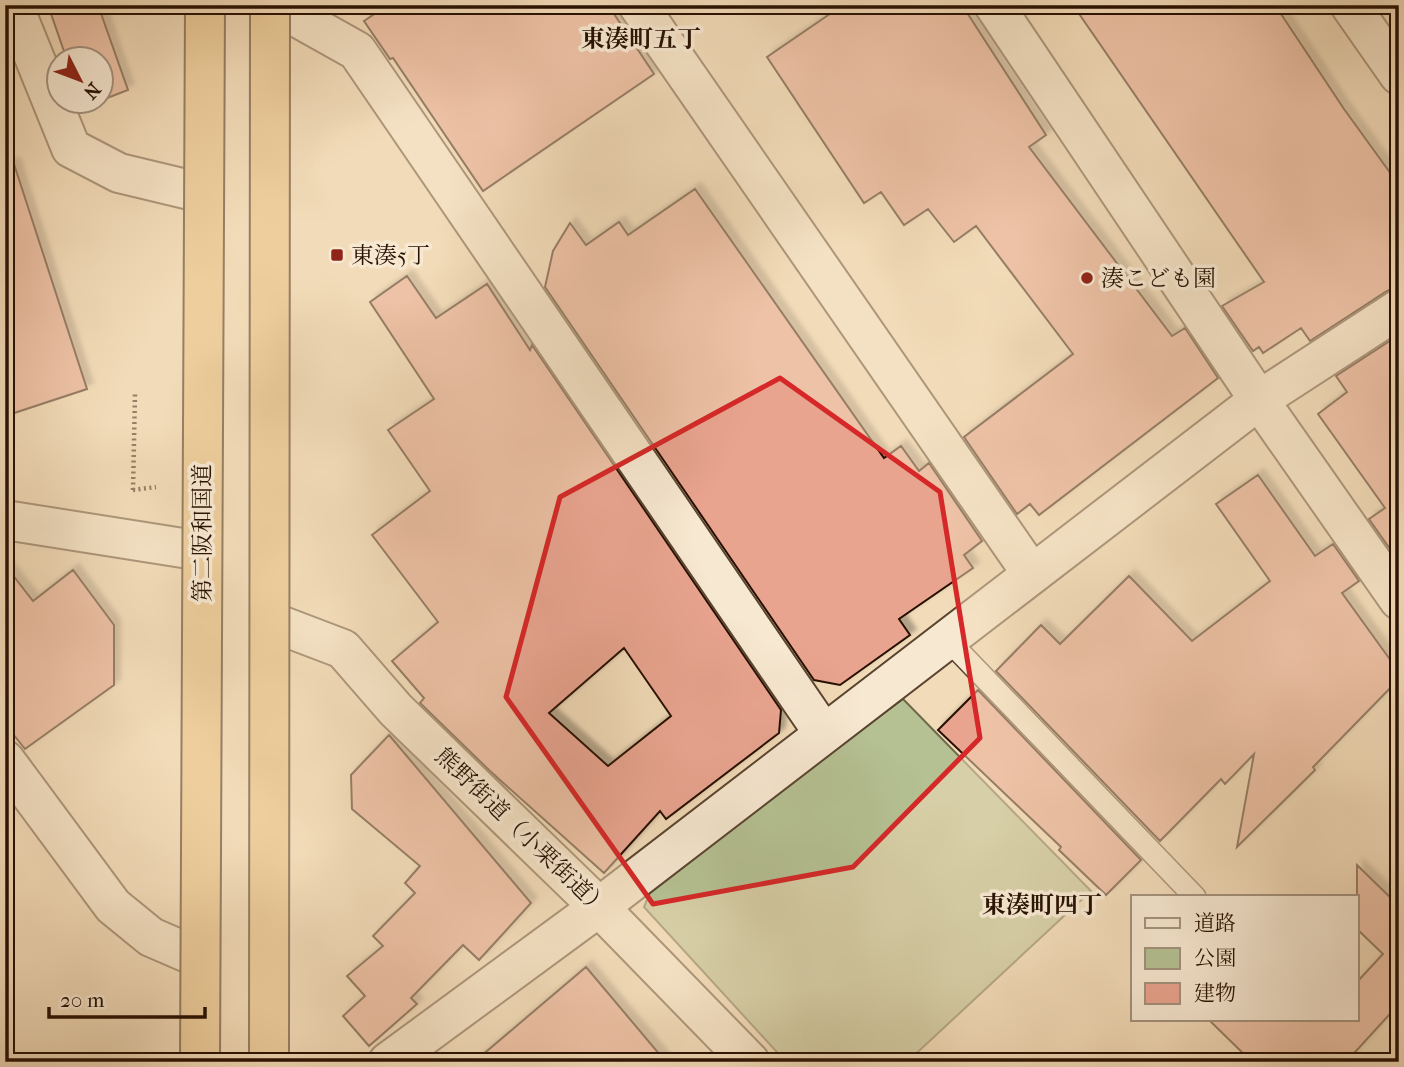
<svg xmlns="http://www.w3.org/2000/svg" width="1404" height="1067" font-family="'IM FELL French Canon','Noto Serif JP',serif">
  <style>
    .green { fill: #b5c193; stroke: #6e694a; stroke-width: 2 }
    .building { fill: #e9a490; stroke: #281102; stroke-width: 2; fill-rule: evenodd; filter: url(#shadow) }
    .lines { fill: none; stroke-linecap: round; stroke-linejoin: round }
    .lane-casing { stroke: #5a4430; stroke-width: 24 }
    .street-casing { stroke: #5a4430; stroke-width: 42 }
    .path { stroke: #281102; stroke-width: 4.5; stroke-dasharray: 2 3.5; stroke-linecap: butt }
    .lane { stroke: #f7e8d1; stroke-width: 21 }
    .street { stroke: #f7e8d1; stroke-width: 38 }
    .highway-bridge-casing { stroke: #281102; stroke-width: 42; stroke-linecap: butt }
    .path-bridge { stroke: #281102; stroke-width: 4.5; stroke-dasharray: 2 3.5; stroke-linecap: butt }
    .highway-bridge { stroke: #e9be7c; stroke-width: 38 }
    .marked { fill: none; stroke: #d62828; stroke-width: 5; stroke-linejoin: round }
    .poi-dot { fill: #8f2418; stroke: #f7e8d1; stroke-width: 2.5 }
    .labels { text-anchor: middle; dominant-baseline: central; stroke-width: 7; stroke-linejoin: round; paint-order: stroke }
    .poi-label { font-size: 23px; fill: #281102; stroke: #f7e8d1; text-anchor: start }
    .street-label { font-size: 23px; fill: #281102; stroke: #f7e8d1 }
    .neighbourhood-label { font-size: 24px; font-weight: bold; fill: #281102; stroke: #f7e8d1 }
  </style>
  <defs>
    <filter id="shadow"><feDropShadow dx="6" dy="-6" stdDeviation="2" flood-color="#0004"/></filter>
  </defs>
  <rect width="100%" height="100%" fill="#f2dbb8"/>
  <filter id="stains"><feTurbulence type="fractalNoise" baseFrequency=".00286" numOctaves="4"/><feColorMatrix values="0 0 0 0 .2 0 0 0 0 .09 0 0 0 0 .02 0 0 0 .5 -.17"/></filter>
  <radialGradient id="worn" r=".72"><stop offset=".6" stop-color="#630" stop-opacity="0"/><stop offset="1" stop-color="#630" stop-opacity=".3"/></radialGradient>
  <!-- green -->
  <path class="green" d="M903,699L1091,891L907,1062H786L644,907L653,885Z"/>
  <!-- building -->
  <path class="building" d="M48,5H98L128,90L102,100V60H67Z
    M388,5H608L654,74L483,191L393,58L390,59L364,21Z
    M843,5H962L1046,135L1029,147L1172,336L1185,328L1218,378L1039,515L1030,504L1017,514L964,437L1073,354L976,226L954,242L928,209L904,225L881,192L864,203L767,57Z
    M1073,5H1275L1344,109L1399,185V287L1387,291L1310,341L1301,328L1263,353L1259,347L1253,351L1222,306L1264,282Z
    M14,164L87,389L5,416V165Z
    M695,189L884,458L901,446L919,471L929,463L982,541L964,555L973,568L899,619L910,635L840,685L814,680L545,287L553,251L570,223L586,245L619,222L628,235Z
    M407,276L436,318L487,284L530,350L532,345L781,710L779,733L666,819L660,811L604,873L490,771L420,703L424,698L392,661L438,622L372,535L430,491L388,430L434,399L370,302ZM624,648L671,716L608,766L549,713Z
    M1399,335V553L1395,556L1369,519L1385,508L1318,414L1347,392L1336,376Z
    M1258,475L1315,556L1333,544L1359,581L1342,593L1399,672V679L1313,767L1315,770L1237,847L1254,754L1225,784L1221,779L1160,841L996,671L1041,625L1060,644L1129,576L1192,641L1270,581L1216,504Z
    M5,565L33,601L73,570L114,625V685L25,749L5,724Z
    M978,690L1141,860L1106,895L1059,850L1061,847L938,730Z
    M389,735L531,903L479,960L463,945L411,998L417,1004L369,1046L343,1016L365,996L347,976L383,946L373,936L415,893L405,883L420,866L352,809L351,775Z
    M1357,865L1399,906V1004L1346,1062H1252L1209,1020H1357V982L1383,954L1357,929Z
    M586,967L666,1062H474Z"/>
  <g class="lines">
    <defs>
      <path id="lane" d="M948,640L1195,897"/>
      <path id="street" d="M13,5L71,148L119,173L190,190
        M638,5L1032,574
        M994,5L1259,400L1399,600
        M1350,5L1399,75
        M282,9L357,51L824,734
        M5,520L189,549
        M280,625L343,649L396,710L599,907L750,1062
        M5,760L113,906L151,937L188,953
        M388,1062L599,907L1259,400L1399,309"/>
    </defs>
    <!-- lane casing -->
    <use href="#lane" class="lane-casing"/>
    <!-- street casing -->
    <use href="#street" class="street-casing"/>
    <!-- path -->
    <path class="path" d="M133,490L135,394"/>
    <!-- lane -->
    <use href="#lane" class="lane"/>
    <!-- street -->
    <use href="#street" class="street"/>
    <defs>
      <path id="highway-bridge" d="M200,1062L205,5
        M269,1062L270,5"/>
    </defs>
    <!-- highway-bridge casing -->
    <use href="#highway-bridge" class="highway-bridge-casing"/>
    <!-- path-bridge -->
    <path class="path-bridge" d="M133,490L156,487"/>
    <!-- highway-bridge -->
    <use href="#highway-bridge" class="highway-bridge"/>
  </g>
  <!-- marked area -->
  <path d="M0 0H1404V1067H0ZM780,378L940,492L980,738L853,867L653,904L506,697L560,497Z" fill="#f2dbb8" fill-opacity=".55" fill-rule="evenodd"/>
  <path class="marked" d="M780,378L940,492L980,738L853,867L653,904L506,697L560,497Z"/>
  <!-- markers -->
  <g class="poi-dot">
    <rect x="330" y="248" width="14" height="14" rx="3.5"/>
    <circle cx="1087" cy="278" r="7"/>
  </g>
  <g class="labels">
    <!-- poi labels -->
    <g class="poi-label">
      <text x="351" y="255">東湊5丁</text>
      <text x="1101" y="278">湊こども園</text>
    </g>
    <!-- street labels -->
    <g class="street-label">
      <text transform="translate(202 533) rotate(-90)">第二阪和国道</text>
      <text transform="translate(522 832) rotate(44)">熊野街道（小栗街道）</text>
    </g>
    <!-- neighbourhood labels -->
    <g class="neighbourhood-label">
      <text x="641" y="39">東湊町五丁</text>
      <text x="1042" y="905">東湊町四丁</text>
    </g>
  </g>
  <!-- margin -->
  <rect width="1404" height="1067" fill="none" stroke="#f2dbb8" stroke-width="28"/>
  <rect x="7" y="7" width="1390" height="1053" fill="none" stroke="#281102" stroke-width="3.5"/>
  <rect x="14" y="14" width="1376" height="1039" fill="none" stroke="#281102" stroke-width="2"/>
  <!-- legend -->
  <rect x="1131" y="895" width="228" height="126" fill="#f7e8d1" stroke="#a4927e" stroke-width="2"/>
  <rect x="1145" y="918" width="35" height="10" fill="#f7e8d1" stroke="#a4927e" stroke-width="2"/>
  <text x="1194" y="930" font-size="21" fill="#281102">道路</text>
  <rect x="1145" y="948" width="35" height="21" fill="#b5c193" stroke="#a4927e" stroke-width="2"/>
  <text x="1194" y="965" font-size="21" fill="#281102">公園</text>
  <rect x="1145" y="983" width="35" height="21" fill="#e9a490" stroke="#a4927e" stroke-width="2"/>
  <text x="1194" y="1000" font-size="21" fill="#281102">建物</text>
  <!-- north arrow -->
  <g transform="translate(80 80) rotate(132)"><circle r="33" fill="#f7e8d1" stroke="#a4927e" stroke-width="2"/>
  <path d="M0-5L12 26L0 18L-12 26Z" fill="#8f2418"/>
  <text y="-10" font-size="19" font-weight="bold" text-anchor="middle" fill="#281102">N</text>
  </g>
  <!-- scale -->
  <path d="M49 1007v10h156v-10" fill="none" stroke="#281102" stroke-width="3.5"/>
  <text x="60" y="1007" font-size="21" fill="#281102" stroke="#f7e8d1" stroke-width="5" paint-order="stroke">20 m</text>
  <rect width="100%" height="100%" filter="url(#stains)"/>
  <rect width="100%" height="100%" fill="url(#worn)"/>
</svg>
